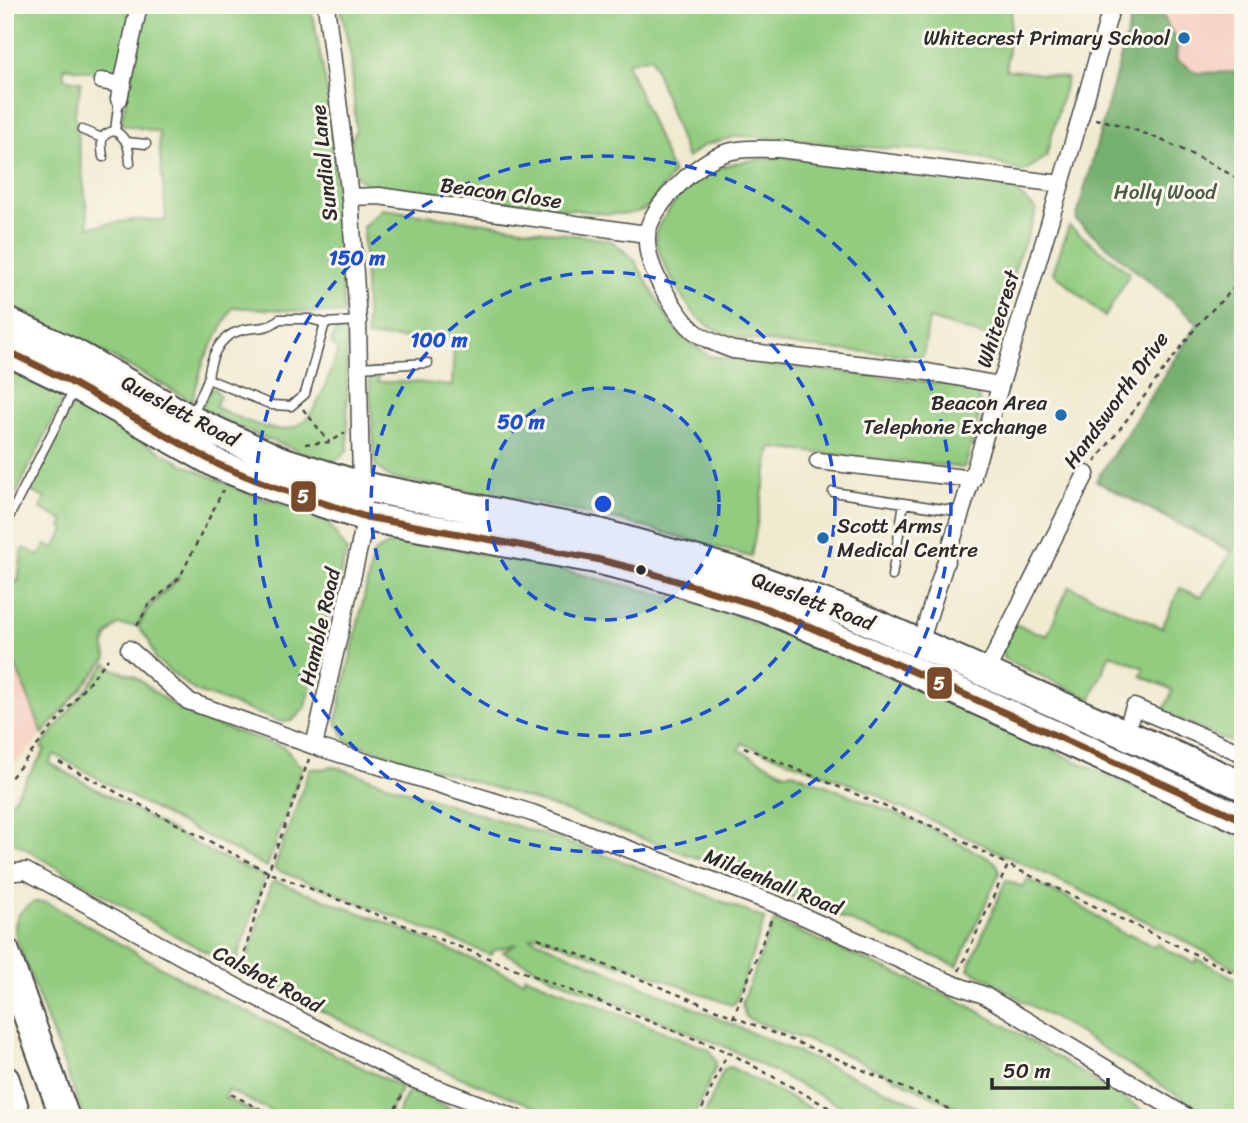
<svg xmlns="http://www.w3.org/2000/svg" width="1248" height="1123" font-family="Sriracha,sans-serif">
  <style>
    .built { fill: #f6d1c5 }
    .green { fill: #92cc7f; stroke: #5e7c55; stroke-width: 2 }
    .forest { fill: #75b06e; stroke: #506e4c; stroke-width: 2 }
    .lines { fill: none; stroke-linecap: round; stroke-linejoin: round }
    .lane-casing { stroke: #494844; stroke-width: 11 }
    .street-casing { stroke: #494844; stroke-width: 19 }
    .highway-casing { stroke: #494844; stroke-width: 32 }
    .path { stroke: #494844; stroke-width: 2.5; stroke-dasharray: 5 5; stroke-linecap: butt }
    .lane { stroke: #fff; stroke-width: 8 }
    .street { stroke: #fff; stroke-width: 16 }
    .highway { stroke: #fff; stroke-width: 28 }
    .bus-1-casing { stroke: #fbf7ec; stroke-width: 12 }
    .bus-1 { stroke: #7a4b2a; stroke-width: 7 }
    .ring { fill: none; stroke: #1d4ed8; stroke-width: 3.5; stroke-dasharray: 12 9 }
    .poi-dot { fill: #1f6fb2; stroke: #fbf7ec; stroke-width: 2.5 }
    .bus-dot { fill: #2b2b2b; stroke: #fbf7ec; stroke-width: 2.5 }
    .labels { text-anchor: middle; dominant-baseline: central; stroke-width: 6; stroke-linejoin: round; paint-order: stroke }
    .poi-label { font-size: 21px; fill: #2b2b2b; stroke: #fbf7ec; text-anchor: end }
    .street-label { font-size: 21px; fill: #2b2b2b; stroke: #fbf7ec }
    .park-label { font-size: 21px; fill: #4a5b44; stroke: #fbf7ec }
    .centre { fill: #1d4ed8; stroke: #fbf7ec; stroke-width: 3.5 }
    .ring-label { font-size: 21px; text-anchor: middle; font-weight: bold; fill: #1d4ed8; stroke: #fbf7ec; stroke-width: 6; stroke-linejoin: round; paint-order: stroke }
    .line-badge { stroke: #fbf7ec; stroke-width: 2.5 }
    .badge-label { font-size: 19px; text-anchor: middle; font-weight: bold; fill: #fff }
  </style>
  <rect width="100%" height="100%" fill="#fbf7ec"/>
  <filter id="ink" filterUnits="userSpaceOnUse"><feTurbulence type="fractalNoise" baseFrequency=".0143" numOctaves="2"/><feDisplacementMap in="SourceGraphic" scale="14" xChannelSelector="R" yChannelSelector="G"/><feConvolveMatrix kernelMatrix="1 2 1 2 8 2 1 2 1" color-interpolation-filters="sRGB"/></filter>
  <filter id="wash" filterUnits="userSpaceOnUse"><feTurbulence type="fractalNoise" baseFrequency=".00686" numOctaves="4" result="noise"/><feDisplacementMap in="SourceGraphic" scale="28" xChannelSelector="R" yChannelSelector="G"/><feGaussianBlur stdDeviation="1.57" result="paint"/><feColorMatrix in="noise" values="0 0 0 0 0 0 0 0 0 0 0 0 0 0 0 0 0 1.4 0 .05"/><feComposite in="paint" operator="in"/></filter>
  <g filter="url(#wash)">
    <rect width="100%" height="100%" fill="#f0ead0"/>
    <!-- built -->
    <path class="built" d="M1135,5H1243V91L1117,70Z
      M5,638L43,734L5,775Z"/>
    <!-- green -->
    <path class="green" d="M5,5H133L118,71L108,75L64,67V78L81,82L75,113L89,227L133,220H166C165,190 159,162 159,132L121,124L145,5H308L314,21L330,107L344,314L233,307L204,360L192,401L88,344L5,304V172L13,170L5,122Z
      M340,5H1012L1006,70C1026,70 1046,76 1067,78L1046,157L1023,172L981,158L936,151L832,145L792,139L738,136L704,145L687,158L651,57L627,63L673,174C646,206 654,215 609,214L366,184C347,174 348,146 356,130L351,57Z
      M1243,91V748L1163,712L1173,690L1141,676L1144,668L1110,654L1091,699L1003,658L1002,649L1014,624L1047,636L1069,586L1162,628L1180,588L1201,597L1232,552L1096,481L1198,323L1076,220Z
      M779,157L845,163L1010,186L1037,210L1018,259L994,339L929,319L923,356L824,349L736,338C705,328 693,316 677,288C669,273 658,256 656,239C654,228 663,219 669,210C697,167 731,161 779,157Z
      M382,209L610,240L634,259L668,319L681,336L710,356L747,362L966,386L978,396L981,408L966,464L963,468L956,467L771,448L751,557L626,522L518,499L390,478L375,465L369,370L377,369L378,382H415L452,386L454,343H470L450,340L367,337L363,227Z
      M1069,226L1130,273L1105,317L1053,272Z
      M342,329L346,332L348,448C344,457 338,460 329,463L232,425L201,408L210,389H215L220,396L215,407C234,415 256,427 276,429C316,435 327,378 338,351L331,343L336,330Z
      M5,367L64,397L11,504L5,501Z
      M72,402L187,466L255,496L324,516L347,551L322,636L306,707L292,721L282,722L195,691L156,660L149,641L138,627L150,607L180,577L179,576L148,605L137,626L118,625C106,633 102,644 107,658L43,734L5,639V581L18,582L22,550L25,548L39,556L46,545L54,548L65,530L61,527L64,521L40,508L45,498L28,490Z
      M399,539L542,565L709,606L829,650L1243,836V972L1154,925L915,813L897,807L879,795L742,743L739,750L785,773L793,772L928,827L994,861L998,866L999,874L957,966L714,864L548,805L346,741L336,721L374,553Z
      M107,663L113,669L134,676L168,702L197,719L284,747L298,764L303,766L267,867L159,812L54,754L49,763L210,852L265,877L234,967L152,923L5,837V812L45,750L41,747Z
      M331,767L339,768C435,801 532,829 627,863C674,881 719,901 765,919L735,1003L731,1005L621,963L620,966L537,935L531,938L950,1118H864L724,1046L554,978L503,952L517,944L494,950L491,955L274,869L310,768L322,769Z
      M1028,879L1059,895L1060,893L1127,936L1130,934L1154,947L1157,943L1169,951L1195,963L1197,959L1243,982V1118H1213L1071,1028L1019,999L994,982L968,969L1006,880L1023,887Z
      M275,881L387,923L523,981L525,976L710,1050L716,1062L715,1069L693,1118H563L455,1075L391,1046L243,971L271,884Z
      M34,902H46L200,989L402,1087L387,1118H285L228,1090L225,1098L265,1118H84L16,938C13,919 18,911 34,902Z
      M774,921L954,998L1006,1026L1155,1118H979L848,1056L749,1019L745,1016L742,1003Z
      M730,1067L829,1118H703L724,1069Z
      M409,1090L470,1118H395Z"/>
    <!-- forest -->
    <path class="forest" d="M1135,5H1159L1168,26L1178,40L1176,59L1197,73L1243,72V534L1232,551L1096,481L1198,323L1076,220Z"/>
  </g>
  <g filter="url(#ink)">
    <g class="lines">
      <defs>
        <path id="lane" d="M82,130L102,138
          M115,131L119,99
          M127,142L146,144
          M103,157C101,144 99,133 115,131C128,139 129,148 130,163
          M359,367L428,363
          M208,379C210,359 218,337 239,331C256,325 265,332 279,319H310L325,323
          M193,414L208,379L272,405L291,406L305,394L325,323L358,321
          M833,492L962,512
          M7,521L75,388
          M892,576L904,503"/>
        <path id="street" d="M102,81L123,85
          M119,99L139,5
          M350,197L379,196L646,234
          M1000,385L928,372L733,350C695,336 689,331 668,297C657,280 646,258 647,237C647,209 696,164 720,155C739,147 760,149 779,149L1061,184
          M818,461L973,479
          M920,643C987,432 1053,219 1112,5
          M129,649L188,701L314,746L532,813L778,905L953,984L984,995L1189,1118
          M986,672L1086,474
          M1125,734L1134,707L1243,754
          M314,746L366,517L361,486L358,321L350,197L326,5
          M5,873L26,871L235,986L410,1078L516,1118"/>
        <path id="highway" d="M5,321L75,354L191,420L278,460L361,486L599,533L740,573L848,612L1243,786
          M5,350L65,379L219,465L271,486L366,517L596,559L644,571L765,608L910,670L1243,820
          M5,952L65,1118
          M5,1080L17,1118"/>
      </defs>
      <!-- lane casing -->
      <use href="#lane" class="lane-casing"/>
      <!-- street casing -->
      <use href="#street" class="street-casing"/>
      <!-- highway casing -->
      <use href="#highway" class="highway-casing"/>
      <!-- path -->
      <path class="path" d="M1095,119C1147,129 1196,156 1243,181
        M303,409L329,442
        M305,444L330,442L345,433
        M1095,462L1199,323L1243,279
        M137,626L148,606L180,577L223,490
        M744,747L943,831L1008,865
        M59,762L268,872L728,1052L848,1118
        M5,785L108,659
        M538,938L831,1056L938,1103L964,1118
        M959,971L1008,865L1243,977
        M239,972L268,872L309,759
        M733,1018L771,920
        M231,1094L277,1118
        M391,1118L404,1091
        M698,1118L728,1052"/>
      <!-- lane -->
      <use href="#lane" class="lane"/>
      <!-- street -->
      <use href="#street" class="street"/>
      <!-- highway -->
      <use href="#highway" class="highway"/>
      <defs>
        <path id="bus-1" d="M5,350L65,379L219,465L271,486L366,517L596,559L644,571L765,608L910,670L1243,820"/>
      </defs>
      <!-- bus-1 casing -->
      <use href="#bus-1" class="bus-1-casing"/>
      <!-- bus-1 -->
      <use href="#bus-1" class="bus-1"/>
    </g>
  </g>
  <!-- distance rings -->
  <circle cx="603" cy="504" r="116" fill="#1d4ed8" fill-opacity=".12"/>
  <g class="ring">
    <circle cx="603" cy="504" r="116"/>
    <circle cx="603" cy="504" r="232"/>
    <circle cx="603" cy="504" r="348"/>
  </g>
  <!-- markers -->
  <g class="poi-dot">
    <circle cx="1184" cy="38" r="7"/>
    <circle cx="1061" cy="415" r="7"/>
    <circle cx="823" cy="538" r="7"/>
  </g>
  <circle class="bus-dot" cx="641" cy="570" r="6"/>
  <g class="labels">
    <!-- poi labels -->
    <g class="poi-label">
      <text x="1170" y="38">Whitecrest Primary School</text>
      <text x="1047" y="403">Beacon Area<tspan x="1047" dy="24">Telephone Exchange</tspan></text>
      <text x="837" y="526" text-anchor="start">Scott Arms<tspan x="837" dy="24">Medical Centre</tspan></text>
    </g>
    <!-- street labels -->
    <g class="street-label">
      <text transform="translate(324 163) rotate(-96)">Sundial Lane</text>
      <text transform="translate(501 193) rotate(8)">Beacon Close</text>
      <text transform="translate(998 319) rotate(-73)">Whitecrest</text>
      <text transform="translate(1116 400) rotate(-54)">Handsworth Drive</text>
      <text transform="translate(180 411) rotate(28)">Queslett Road</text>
      <text transform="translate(813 601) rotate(21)">Queslett Road</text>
      <text transform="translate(320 627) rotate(-77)">Hamble Road</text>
      <text transform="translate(773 882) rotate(22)">Mildenhall Road</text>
      <text transform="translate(268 979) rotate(28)">Calshot Road</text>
    </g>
    <!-- park labels -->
    <g class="park-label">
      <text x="1165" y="192">Holly Wood</text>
    </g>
  </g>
  <circle cx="603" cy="504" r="10" class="centre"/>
  <g class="ring-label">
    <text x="357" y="265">150 m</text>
    <text x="439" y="347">100 m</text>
    <text x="521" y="429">50 m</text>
  </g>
  <g class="line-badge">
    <rect x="290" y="480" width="27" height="33" rx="7" fill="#7a4b2a"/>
    <rect x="926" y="666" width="27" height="34" rx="7" fill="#7a4b2a"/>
  </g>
  <g class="badge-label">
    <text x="303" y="503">5</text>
    <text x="939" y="690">5</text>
  </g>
  <!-- margin -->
  <rect width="1248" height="1123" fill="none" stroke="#fbf7ec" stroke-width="28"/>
  <!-- scale -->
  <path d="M992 1078v10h116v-10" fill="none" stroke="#2b2b2b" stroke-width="3.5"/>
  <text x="1003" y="1078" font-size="21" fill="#2b2b2b" stroke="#fbf7ec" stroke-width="5" paint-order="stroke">50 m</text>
</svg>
